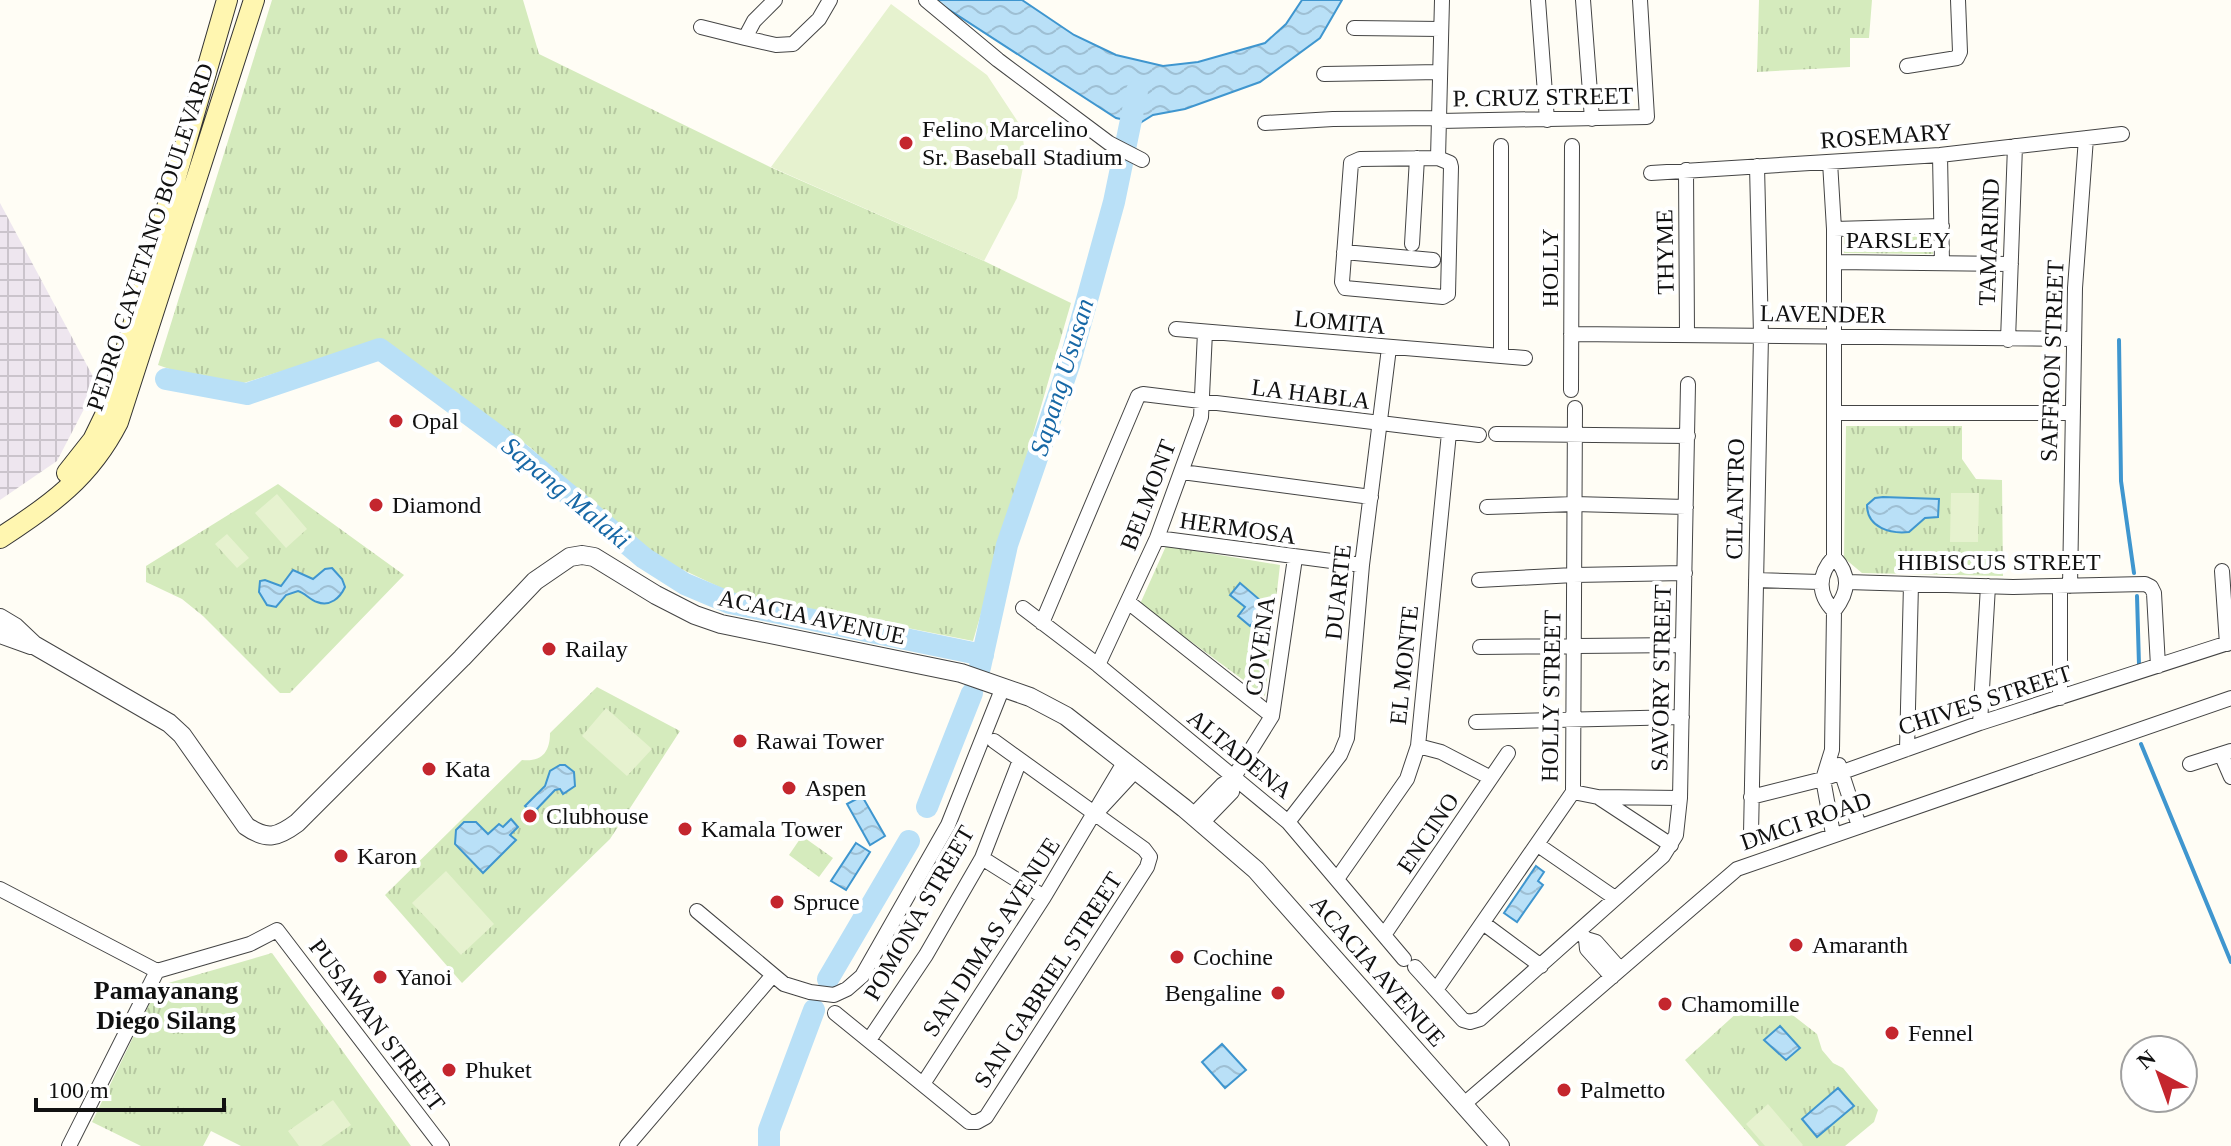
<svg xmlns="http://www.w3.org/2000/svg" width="2231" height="1146" font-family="Georgia,serif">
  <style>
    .industrial { fill: url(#industrial-grid) }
    .grass { fill: url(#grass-tufts) }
    .pitch { fill: #e6f2cf }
    .water { fill: url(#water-waves); stroke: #3f96cf; stroke-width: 2 }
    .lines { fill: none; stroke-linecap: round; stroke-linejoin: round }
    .stream { stroke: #3f96cf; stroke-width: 4 }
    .river { stroke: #b9e0f7; stroke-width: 22 }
    .minor-casing { stroke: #444; stroke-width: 16 }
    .tertiary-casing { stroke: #444; stroke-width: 20 }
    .secondary-casing { stroke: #333; stroke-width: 22 }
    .minor { stroke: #fff; stroke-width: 14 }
    .tertiary { stroke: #fff; stroke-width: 18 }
    .secondary { stroke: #fff6b0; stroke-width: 20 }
    .poi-dot { fill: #c4262e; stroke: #fff; stroke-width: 3 }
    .labels { text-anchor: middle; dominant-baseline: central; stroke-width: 8; stroke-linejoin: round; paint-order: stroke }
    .street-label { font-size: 24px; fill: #111; stroke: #fff }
    .poi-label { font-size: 24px; fill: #111; stroke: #fff; text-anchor: start }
    .water-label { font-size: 26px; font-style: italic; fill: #1768a6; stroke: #fff }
    .neighbourhood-label { font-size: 26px; font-weight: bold; fill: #111; stroke: #fff }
  </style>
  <defs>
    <pattern id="industrial-grid" width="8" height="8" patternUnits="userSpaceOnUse" patternTransform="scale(2)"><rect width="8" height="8" fill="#eee6ef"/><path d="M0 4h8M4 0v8" fill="none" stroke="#cbc4cc"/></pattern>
    <pattern id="grass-tufts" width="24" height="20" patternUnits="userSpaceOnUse" patternTransform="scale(2)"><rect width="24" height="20" fill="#d5ebbd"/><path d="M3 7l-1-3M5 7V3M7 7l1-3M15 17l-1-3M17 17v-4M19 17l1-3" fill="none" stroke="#b6c8a1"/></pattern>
    <pattern id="water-waves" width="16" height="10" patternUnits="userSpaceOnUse" patternTransform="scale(2)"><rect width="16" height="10" fill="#b9e0f7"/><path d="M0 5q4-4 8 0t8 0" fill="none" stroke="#9ebfd3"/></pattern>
  </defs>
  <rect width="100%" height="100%" fill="#fffdf5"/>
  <!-- industrial -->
  <path class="industrial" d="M0,203L97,384L57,461L0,500Z"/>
  <!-- grass -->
  <path class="grass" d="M272,0H523L539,54L770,167L984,261L1071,303L973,641L732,593L660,559L586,502L531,448L380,341L237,385L204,381L158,365Z
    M1759,0H1872L1869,38H1850V67L1757,72Z
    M1844,236L1933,237V254L1844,253Z
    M1846,426H1962V459L1976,479L2002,480L2003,576L1862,573L1844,558Z
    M278,484L404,575L290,693H280L203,616L182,599L146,582V566Z
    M1166,546L1280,565L1265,696L1140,604Z
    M597,687L680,731L610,839L462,983L385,895L522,760C542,762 550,752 550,733Z
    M802,836L833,858L819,877L789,855Z
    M272,953L411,1146H241L211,1131L203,1146H141L92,1122L158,986Z
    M1781,1006L1817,1034L1822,1050L1833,1063L1843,1068L1878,1110L1874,1122L1845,1146H1759L1685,1060L1739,1011L1762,1017Z"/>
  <!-- pitch -->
  <path class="pitch" d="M891,4L987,75L1022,128L1025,157L1017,198L984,261L771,167Z
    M1951,493H1979L1978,542H1950Z
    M277,494L307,529L286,548L255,513Z
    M227,534L249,558L237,568L215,544Z
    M606,708L652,749L627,776L582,736Z
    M446,871L494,924L461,955L412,903Z
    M333,1100L351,1125L321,1146H299L288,1131Z
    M1768,1104L1803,1145L1802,1146H1765L1746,1124Z"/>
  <!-- water -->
  <path class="water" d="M934,0H1022L1074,35L1116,55L1163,66L1198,62L1265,43L1286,24L1302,0H1342L1320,38L1260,82L1185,109L1153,115L1140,123L1116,118Z
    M1883,497L1939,499L1938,517L1925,518L1909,532C1891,534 1867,528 1867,505L1875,498Z
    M332,568L342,579L345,587C340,598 330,607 317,602C310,600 305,593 298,591L286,595L276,607L267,605L259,592L260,581L265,580L281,586L293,570L313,579L325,569Z
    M1240,583L1267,606L1250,626L1238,616L1245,607L1230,595Z
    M560,765H565L574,772L575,786L563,794L560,789L555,790L533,813L525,806L545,786L550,771Z
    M862,796L885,836L870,845L847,804Z
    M511,819L518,827L510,835L516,840L483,873L455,844L456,830L464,822H476L488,834L499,824L503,827Z
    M856,843L870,852L846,890L831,881Z
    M1536,866L1544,872L1538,881L1543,885L1517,922L1504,913Z
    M1780,1026L1800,1048L1786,1060L1764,1040Z
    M1222,1044L1246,1070L1225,1088L1202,1062Z
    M1838,1088L1854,1106L1817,1137L1802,1119Z"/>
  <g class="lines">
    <!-- stream -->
    <path class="stream" d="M2119,340L2121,481L2134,573
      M2137,596L2139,665
      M2141,744L2231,962"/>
    <!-- river -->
    <path class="river" d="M166,379L247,394L380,349L506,442L644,558L685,584L730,603L983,655
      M980,667L1007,545L1069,365L1114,202L1137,91
      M927,807L972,693
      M828,979L909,841
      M769,1146V1130L814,1010"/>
    <defs>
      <path id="minor" d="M926,0L998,60L1109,143L1142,160
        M1538,0L1547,120
        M1583,0L1592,119
        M701,27L745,38L754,21L775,0
        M1354,28L1441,29
        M745,38L776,45L793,44L819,19L830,0
        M1907,66L1957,58L1960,52L1958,0
        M1324,74L1440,72
        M1440,121L1647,117L1640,0
        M1265,123L1333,119L1440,118
        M1940,155L1942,262
        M1438,158L1450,163L1451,167L1448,294L1443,297L1345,288L1342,282L1351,163L1360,159Z
        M1438,158L1442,0
        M1830,162L1834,229V557
        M1686,170L1687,334
        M1651,173L1940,155L2122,134
        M1834,229L1942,226
        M1412,244L1417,158
        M1344,252L1433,260
        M1834,262L2011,264
        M1176,329L1525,358
        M1571,334L2073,339
        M2008,340L2015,146
        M1501,356V146
        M1571,390L1572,146
        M1834,413H2073
        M1496,434L1688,436
        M1182,472L1371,497
        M1487,507L1574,504L1686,507
        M1157,538L1362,565
        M1834,557C1851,575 1849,592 1834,611C1817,594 1818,574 1834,557Z
        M2222,571L2227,644
        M1479,580L1574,575L1685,573
        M1756,580L1820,582
        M1847,582L2013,587L2145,584L2151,587L2154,593L2158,666
        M2060,586V698
        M2070,586L2075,288L2086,138
        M1128,602L1272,716
        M1023,608L1098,665L1288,822L1404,959
        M1042,623L1138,396L1143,394L1479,435
        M1480,647L1683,645
        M1098,665L1157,538L1201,417L1205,332
        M1476,722L1682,717
        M1980,723L1988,586
        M1418,746L1441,752L1491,778
        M1907,749L1911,584
        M2221,754L2231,777
        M2190,764L2231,751
        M1839,765L1859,826
        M1573,792L1598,797L1680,798
        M1598,797L1671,845
        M1751,797L1823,779L1980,723L2231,642
        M1099,810L1136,770
        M1193,815L1222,785L1234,777
        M1288,822L1340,755L1347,738L1362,565L1389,348
        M1202,823L1232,792L1234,777L1272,716L1295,558
        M1751,834L1761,335L1757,166
        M1833,834L1823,779L1832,750L1834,611
        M1538,845L1615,898
        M982,858L1044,897
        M1337,879L1407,779L1418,746L1449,433
        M0,889L157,971
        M697,911L784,984L810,992L834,995L847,989L862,976L948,825L1003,687
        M1483,923L1541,966
        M1579,931L1586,939L1596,942L1620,969
        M1384,935L1508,753
        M1586,939L1587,949L1612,977
        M1415,967L1463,1020L1470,1022L1480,1019L1663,856L1676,835L1680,798L1688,384
        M157,971L250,944L277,930L442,1146
        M1436,990L1573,792L1575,408
        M835,1013L969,1122H977L986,1117L1147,867L1150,857L1144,849L994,741
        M869,1040L926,955L982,858L1020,760
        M923,1084L1044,897L1125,761
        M1464,1104L1737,869L2231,698
        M69,1146L157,971
        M627,1146L773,975"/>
      <path id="tertiary" d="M0,618L15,627L34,645L169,723L182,735L246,826C267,841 278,837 297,823L462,658L535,581L570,557L582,555L594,557L656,595L695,615L721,624L961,673L1030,697L1066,716L1184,808L1256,870L1500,1146
        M0,634L31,645"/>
      <path id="secondary" d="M67,473L93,440L110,405L227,0
        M0,538C51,505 90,477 118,422L254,0"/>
    </defs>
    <!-- minor casing -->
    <use href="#minor" class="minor-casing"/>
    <!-- tertiary casing -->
    <use href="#tertiary" class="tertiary-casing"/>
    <!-- secondary casing -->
    <use href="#secondary" class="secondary-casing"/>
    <!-- minor -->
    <use href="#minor" class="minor"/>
    <!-- tertiary -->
    <use href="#tertiary" class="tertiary"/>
    <!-- secondary -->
    <use href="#secondary" class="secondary"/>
  </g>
  <!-- markers -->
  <g class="poi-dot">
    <circle cx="906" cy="143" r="8"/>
    <circle cx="396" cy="421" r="8"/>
    <circle cx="376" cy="505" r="8"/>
    <circle cx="549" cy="649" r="8"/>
    <circle cx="740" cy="741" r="8"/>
    <circle cx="429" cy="769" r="8"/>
    <circle cx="789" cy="788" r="8"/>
    <circle cx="530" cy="816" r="8"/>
    <circle cx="685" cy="829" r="8"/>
    <circle cx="341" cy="856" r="8"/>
    <circle cx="777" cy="902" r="8"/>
    <circle cx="1796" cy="945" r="8"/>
    <circle cx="1177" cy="957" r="8"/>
    <circle cx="380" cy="977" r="8"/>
    <circle cx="1278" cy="993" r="8"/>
    <circle cx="1665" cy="1004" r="8"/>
    <circle cx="1892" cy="1033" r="8"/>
    <circle cx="449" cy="1070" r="8"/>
    <circle cx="1564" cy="1090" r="8"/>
  </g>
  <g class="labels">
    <!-- street labels -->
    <g class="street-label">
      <text transform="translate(1543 97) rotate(-1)">P. CRUZ STREET</text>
      <text transform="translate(1886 136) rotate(-4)">ROSEMARY</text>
      <text transform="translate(150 237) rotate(-72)">PEDRO CAYETANO BOULEVARD</text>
      <text x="1898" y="240">PARSLEY</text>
      <text transform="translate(1989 242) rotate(-88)">TAMARIND</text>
      <text transform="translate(1665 252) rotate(-91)">THYME</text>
      <text transform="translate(1550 268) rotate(-90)">HOLLY</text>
      <text transform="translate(1823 314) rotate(1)">LAVENDER</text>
      <text transform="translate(1340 322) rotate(5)">LOMITA</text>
      <text transform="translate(2052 361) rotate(-88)">SAFFRON STREET</text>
      <text transform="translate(1311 394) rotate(7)">LA HABLA</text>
      <text transform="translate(1148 495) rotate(-69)">BELMONT</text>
      <text transform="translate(1735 499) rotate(-89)">CILANTRO</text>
      <text transform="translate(1238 528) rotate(8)">HERMOSA</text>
      <text x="1999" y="562">HIBISCUS STREET</text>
      <text transform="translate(1338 592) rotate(-84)">DUARTE</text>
      <text transform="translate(812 617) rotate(12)">ACACIA AVENUE</text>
      <text transform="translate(1260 646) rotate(-82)">COVENA</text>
      <text transform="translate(1404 665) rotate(-84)">EL MONTE</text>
      <text transform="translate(1661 678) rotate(-89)">SAVORY STREET</text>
      <text transform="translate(1551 696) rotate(-89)">HOLLY STREET</text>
      <text transform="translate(1985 700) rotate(-18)">CHIVES STREET</text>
      <text transform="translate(1240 754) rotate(39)">ALTADENA</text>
      <text transform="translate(1806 821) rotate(-19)">DMCI ROAD</text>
      <text transform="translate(1428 833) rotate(-56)">ENCINO</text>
      <text transform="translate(919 913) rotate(-60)">POMONA STREET</text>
      <text transform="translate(991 937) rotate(-57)">SAN DIMAS AVENUE</text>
      <text transform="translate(1378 971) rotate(49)">ACACIA AVENUE</text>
      <text transform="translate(1048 980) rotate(-57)">SAN GABRIEL STREET</text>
      <text transform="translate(377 1025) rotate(53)">PUSAWAN STREET</text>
    </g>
    <!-- poi labels -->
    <g class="poi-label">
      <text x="922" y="129">Felino Marcelino<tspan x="922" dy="28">Sr. Baseball Stadium</tspan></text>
      <text x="412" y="421">Opal</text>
      <text x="392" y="505">Diamond</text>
      <text x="565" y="649">Railay</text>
      <text x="756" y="741">Rawai Tower</text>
      <text x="445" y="769">Kata</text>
      <text x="805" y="788">Aspen</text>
      <text x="546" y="816">Clubhouse</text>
      <text x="701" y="829">Kamala Tower</text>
      <text x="357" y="856">Karon</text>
      <text x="793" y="902">Spruce</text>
      <text x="1812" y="945">Amaranth</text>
      <text x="1193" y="957">Cochine</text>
      <text x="396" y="977">Yanoi</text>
      <text x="1262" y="993" text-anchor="end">Bengaline</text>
      <text x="1681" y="1004">Chamomille</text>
      <text x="1908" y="1033">Fennel</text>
      <text x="465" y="1070">Phuket</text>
      <text x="1580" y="1090">Palmetto</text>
    </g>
    <!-- water labels -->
    <g class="water-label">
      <text transform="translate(1062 377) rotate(-73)">Sapang Ususan</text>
      <text transform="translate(566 493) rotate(40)">Sapang Malaki</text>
    </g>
    <!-- neighbourhood labels -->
    <g class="neighbourhood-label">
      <text x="166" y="990">Pamayanang<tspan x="166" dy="30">Diego Silang</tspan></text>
    </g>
  </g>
  <!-- north arrow -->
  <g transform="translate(2159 1074) rotate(319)"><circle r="38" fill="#ffffff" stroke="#a0a0a0" stroke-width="2"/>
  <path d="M0-6L14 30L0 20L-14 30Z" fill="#c4262e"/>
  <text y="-12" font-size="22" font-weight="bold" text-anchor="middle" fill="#111111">N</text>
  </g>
  <!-- scale -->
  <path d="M36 1098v12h188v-12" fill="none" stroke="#111111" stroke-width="4"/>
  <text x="48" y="1098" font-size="24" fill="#111111" stroke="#ffffff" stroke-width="6" paint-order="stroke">100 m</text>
</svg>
